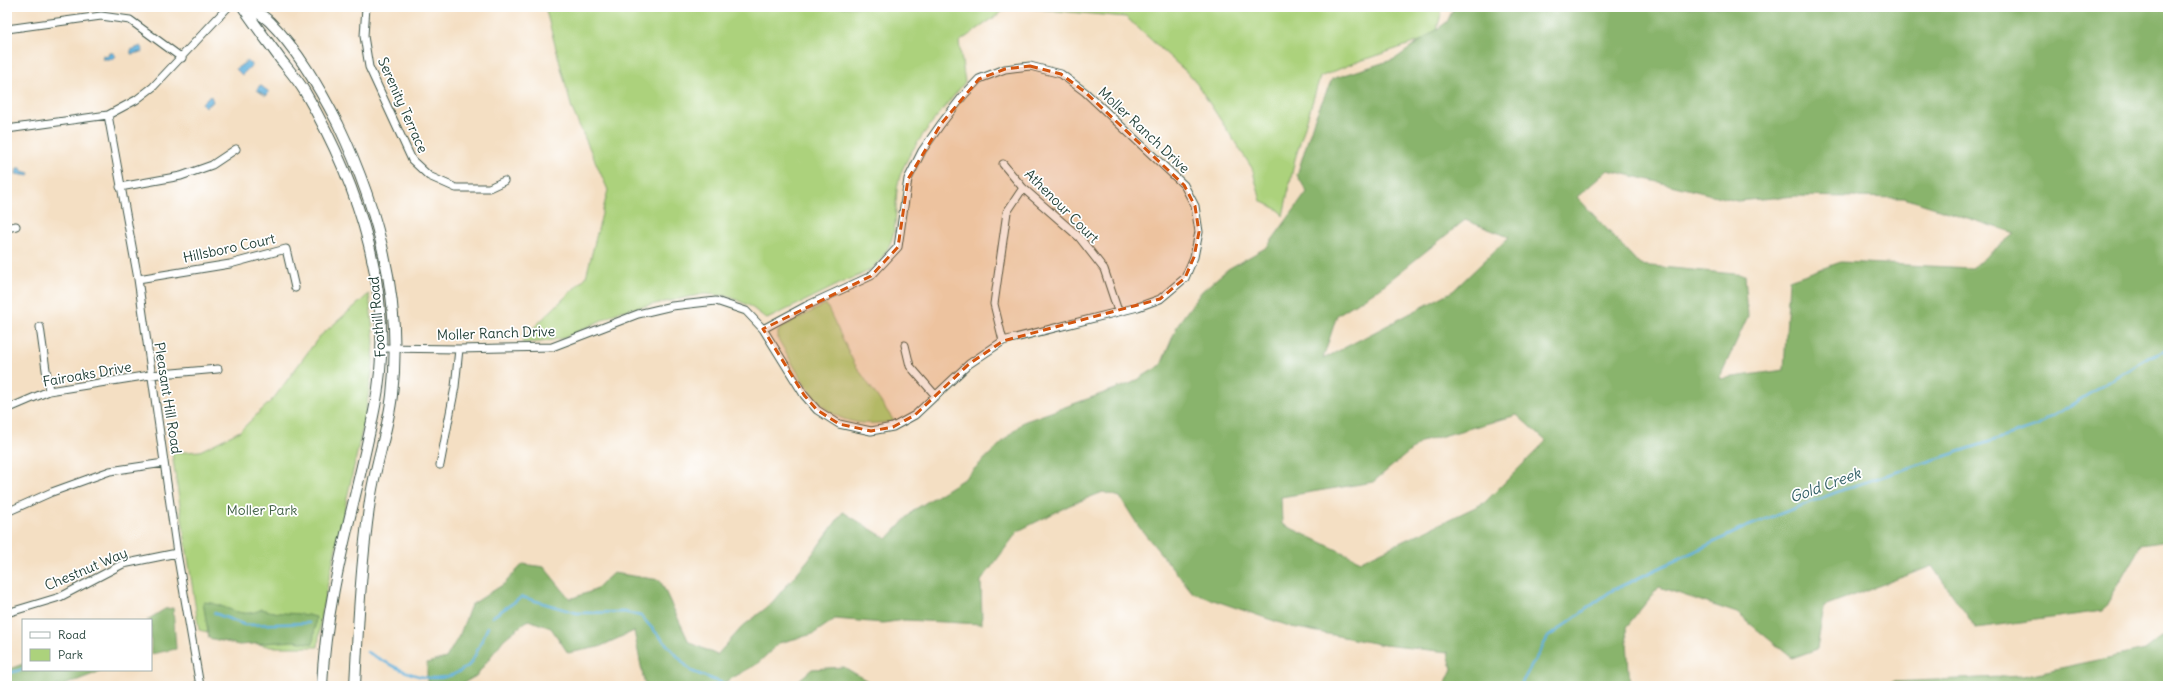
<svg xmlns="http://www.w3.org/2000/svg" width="2175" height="693" font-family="Delius,sans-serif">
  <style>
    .green { fill: #acd27c; stroke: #668858 }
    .forest { fill: #89b46c; stroke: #547850; fill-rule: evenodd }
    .water { fill: #60b0db; stroke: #407688 }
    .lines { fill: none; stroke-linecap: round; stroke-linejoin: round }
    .stream { stroke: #60b0db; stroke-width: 2.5 }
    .street-casing { stroke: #3f5549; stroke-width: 9 }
    .secondary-casing { stroke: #3f5549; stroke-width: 12 }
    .street { stroke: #fff; stroke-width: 7 }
    .secondary { stroke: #fff; stroke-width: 10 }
    .marked { fill: #d45610; fill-opacity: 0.2; stroke: #d45610; stroke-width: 3; stroke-dasharray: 8 5; stroke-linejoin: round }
    .labels { text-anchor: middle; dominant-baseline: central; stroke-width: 3.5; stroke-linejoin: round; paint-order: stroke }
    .street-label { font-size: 14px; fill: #1f3d34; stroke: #fff }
    .park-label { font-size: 14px; fill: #426246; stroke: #fff }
    .water-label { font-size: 15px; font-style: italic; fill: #326066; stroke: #fff }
  </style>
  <rect width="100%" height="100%" fill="#fff"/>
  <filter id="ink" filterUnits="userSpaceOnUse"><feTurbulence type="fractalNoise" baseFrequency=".025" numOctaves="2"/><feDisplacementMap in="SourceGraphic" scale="8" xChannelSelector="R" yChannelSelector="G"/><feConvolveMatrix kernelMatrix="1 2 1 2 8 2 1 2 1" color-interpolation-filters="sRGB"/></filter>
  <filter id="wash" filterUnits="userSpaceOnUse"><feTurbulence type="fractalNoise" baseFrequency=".012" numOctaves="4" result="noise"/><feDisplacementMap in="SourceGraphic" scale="16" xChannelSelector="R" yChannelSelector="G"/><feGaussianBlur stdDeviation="0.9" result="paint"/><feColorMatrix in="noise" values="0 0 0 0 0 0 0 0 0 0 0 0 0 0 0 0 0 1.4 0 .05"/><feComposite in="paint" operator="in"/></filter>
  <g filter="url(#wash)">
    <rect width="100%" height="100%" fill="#f4dfc3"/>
    <!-- green -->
    <path class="green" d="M545,7H1009L959,42L965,82C944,109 917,137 903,168C887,203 909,234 873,267C866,274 852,278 843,282C818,295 792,307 767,319L750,306L728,296L704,294L621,311L564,338L541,342L522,343L524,337L586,277L608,190L572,109Z
      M1013,7H1443L1435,36L1354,63L1320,77L1295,159L1283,216L1279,210L1261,201L1252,168L1193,78L1126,17Z
      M369,294L374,341L373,366L365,417L321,615L318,647H271L199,630L172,453L200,451L240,431L274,398L319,337Z
      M826,304L854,363L894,421C823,434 810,391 778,339V332L782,327Z"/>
    <!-- forest -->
    <path class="forest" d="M1454,7H2168V541L2141,545L2103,611L1976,628L1932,566L1824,606L1817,649L1792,658L1737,613L1659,587L1626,627L1630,686H1444L1452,669L1448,652L1384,645L1292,627L1193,593L1139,527L1120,497L1103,492L1070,505L1018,531L981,581L982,624L904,620L883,623L835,619L813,634L779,643L757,664L718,686H645L634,631L599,647L568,653L551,628L528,620L504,639L476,676L458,686H427V663L446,658L460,634L471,605L504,584L523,564L544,567L570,599L595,590L613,573L660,580L689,642L717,655L743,626L770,605L808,560L843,512L887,539L914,510L965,478L1023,422L1132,383L1161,365L1178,324L1202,291L1228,269L1267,247L1307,192L1297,175L1314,120L1332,79L1395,59L1447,22ZM1608,170L1737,201L1796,196L1904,198L2015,233L1972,268L1841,262L1789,280L1784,370L1719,379L1748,316L1745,275L1640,265L1577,197ZM1465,220L1509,237L1453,291L1323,359L1337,315L1380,288ZM1517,415L1546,441L1484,503L1361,561L1282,524L1281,497L1373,482L1421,442Z
      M203,602C226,603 239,621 262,609C283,616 296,611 316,617L313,644L294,641L239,645L209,638Z
      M173,608L176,649L151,654V620H147L165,609Z
      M2168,632V686H1895L1892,682L2023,676L2145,650Z
      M23,664V670H104L62,686H7V670Z
      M844,667L876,686H792L812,669Z"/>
    <!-- water -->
    <path class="water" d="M141,46L143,49L142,52L131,54V50Z
      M109,53H113L116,56L113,59H102L103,55L108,56Z
      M247,61L252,65L242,75L236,69Z
      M260,85L269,92L266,96L257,90Z
      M209,96H211L213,102L205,107L202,103Z
      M17,168H21L22,171L30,173L29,176L16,174Z"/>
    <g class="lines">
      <!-- stream -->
      <path class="stream" d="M214,613L245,625L309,623
        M492,617L522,597L577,613L624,612L641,616L691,671L730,686
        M367,652C399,669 434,693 468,666C475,660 483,636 488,627
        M7,674L23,669
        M1520,686L1548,637L1611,591L1746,527L1850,487L2035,427L2151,356L2168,349"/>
    </g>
  </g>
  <g filter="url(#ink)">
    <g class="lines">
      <defs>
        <path id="street" d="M366,7L364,36L369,67L412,160L429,176L456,188H489L504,181
          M7,29L101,16L130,20L182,58
          M108,115L138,279L177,553L200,686
          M7,129L108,115L136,100L153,87L228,7
          M1003,164L1023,188L1079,237L1104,269L1118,311
          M120,187L181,176L212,165L236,149
          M7,228L16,226
          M138,279L230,264L286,249L295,288
          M40,327L49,391
          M1003,341L994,304L1007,212L1023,188
          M905,345L910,366L936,396
          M381,348L459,349L552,347L638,314L672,306L716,301L746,311L763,329L804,395L817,410L839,424L871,431L893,427L915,415L969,364L1003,341L1138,307L1160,299L1185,278L1194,257L1199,232L1195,206L1184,185L1085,92L1061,74L1030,66L1005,69L979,79L963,96L941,124L922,151L908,179L898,247L871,276L806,306L763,329
          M7,409L49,391L150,375L218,369
          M440,465L455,387L459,349
          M7,512L52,492L110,471L164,463
          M7,613L60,597L123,564L177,553"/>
        <path id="secondary" d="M243,7C255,25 268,42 281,60C289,70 298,80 305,92C359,185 397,297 375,406C357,500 326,590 322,686
          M249,7C256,12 264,16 270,22C298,50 320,89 338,124C378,208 403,301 392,395C388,431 375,465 370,501C361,562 358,625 355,686"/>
      </defs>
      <!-- street casing -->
      <use href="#street" class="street-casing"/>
      <!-- secondary casing -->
      <use href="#secondary" class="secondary-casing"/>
      <!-- street -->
      <use href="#street" class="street"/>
      <!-- secondary -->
      <use href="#secondary" class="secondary"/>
    </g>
  </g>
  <!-- marked area -->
  <path class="marked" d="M1030,66L1061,74L1085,92L1184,185L1195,206L1199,232L1194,257L1185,278L1160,299L1003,341L969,364L915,415L893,427L871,431L839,424L817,410L804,395L763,329L871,276L898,247L908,179L941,124L979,79L1005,69Z"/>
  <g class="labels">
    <!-- street labels -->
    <g class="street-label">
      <text transform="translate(403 105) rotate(66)">Serenity Terrace</text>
      <text transform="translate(1144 130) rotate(43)">Moller Ranch Drive</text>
      <text transform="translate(1062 206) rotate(45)">Athenour Court</text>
      <text transform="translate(229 248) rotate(-12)">Hillsboro Court</text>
      <text transform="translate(377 317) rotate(-95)">Foothill Road</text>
      <text transform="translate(496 333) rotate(-2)">Moller Ranch Drive</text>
      <text transform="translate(87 374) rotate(-10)">Fairoaks Drive</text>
      <text transform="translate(168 398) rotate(81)">Pleasant Hill Road</text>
      <text transform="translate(86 569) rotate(-23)">Chestnut Way</text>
    </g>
    <!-- park labels -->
    <g class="park-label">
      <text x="262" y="510">Moller Park</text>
    </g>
    <!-- water labels -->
    <g class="water-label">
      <text transform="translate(1825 485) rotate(-20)">Gold Creek</text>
    </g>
  </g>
  <!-- margin -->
  <rect width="2175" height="693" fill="none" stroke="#fff" stroke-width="24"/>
  <!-- legend -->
  <rect x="22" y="619" width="130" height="52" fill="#ffffff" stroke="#a5b1ae"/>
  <rect x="30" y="632" width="20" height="6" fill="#ffffff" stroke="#a5b1ae"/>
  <text x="58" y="639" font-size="12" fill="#1f3d34">Road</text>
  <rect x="30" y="649" width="20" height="12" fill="#acd27c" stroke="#a5b1ae"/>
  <text x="58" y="659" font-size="12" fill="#1f3d34">Park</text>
</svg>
